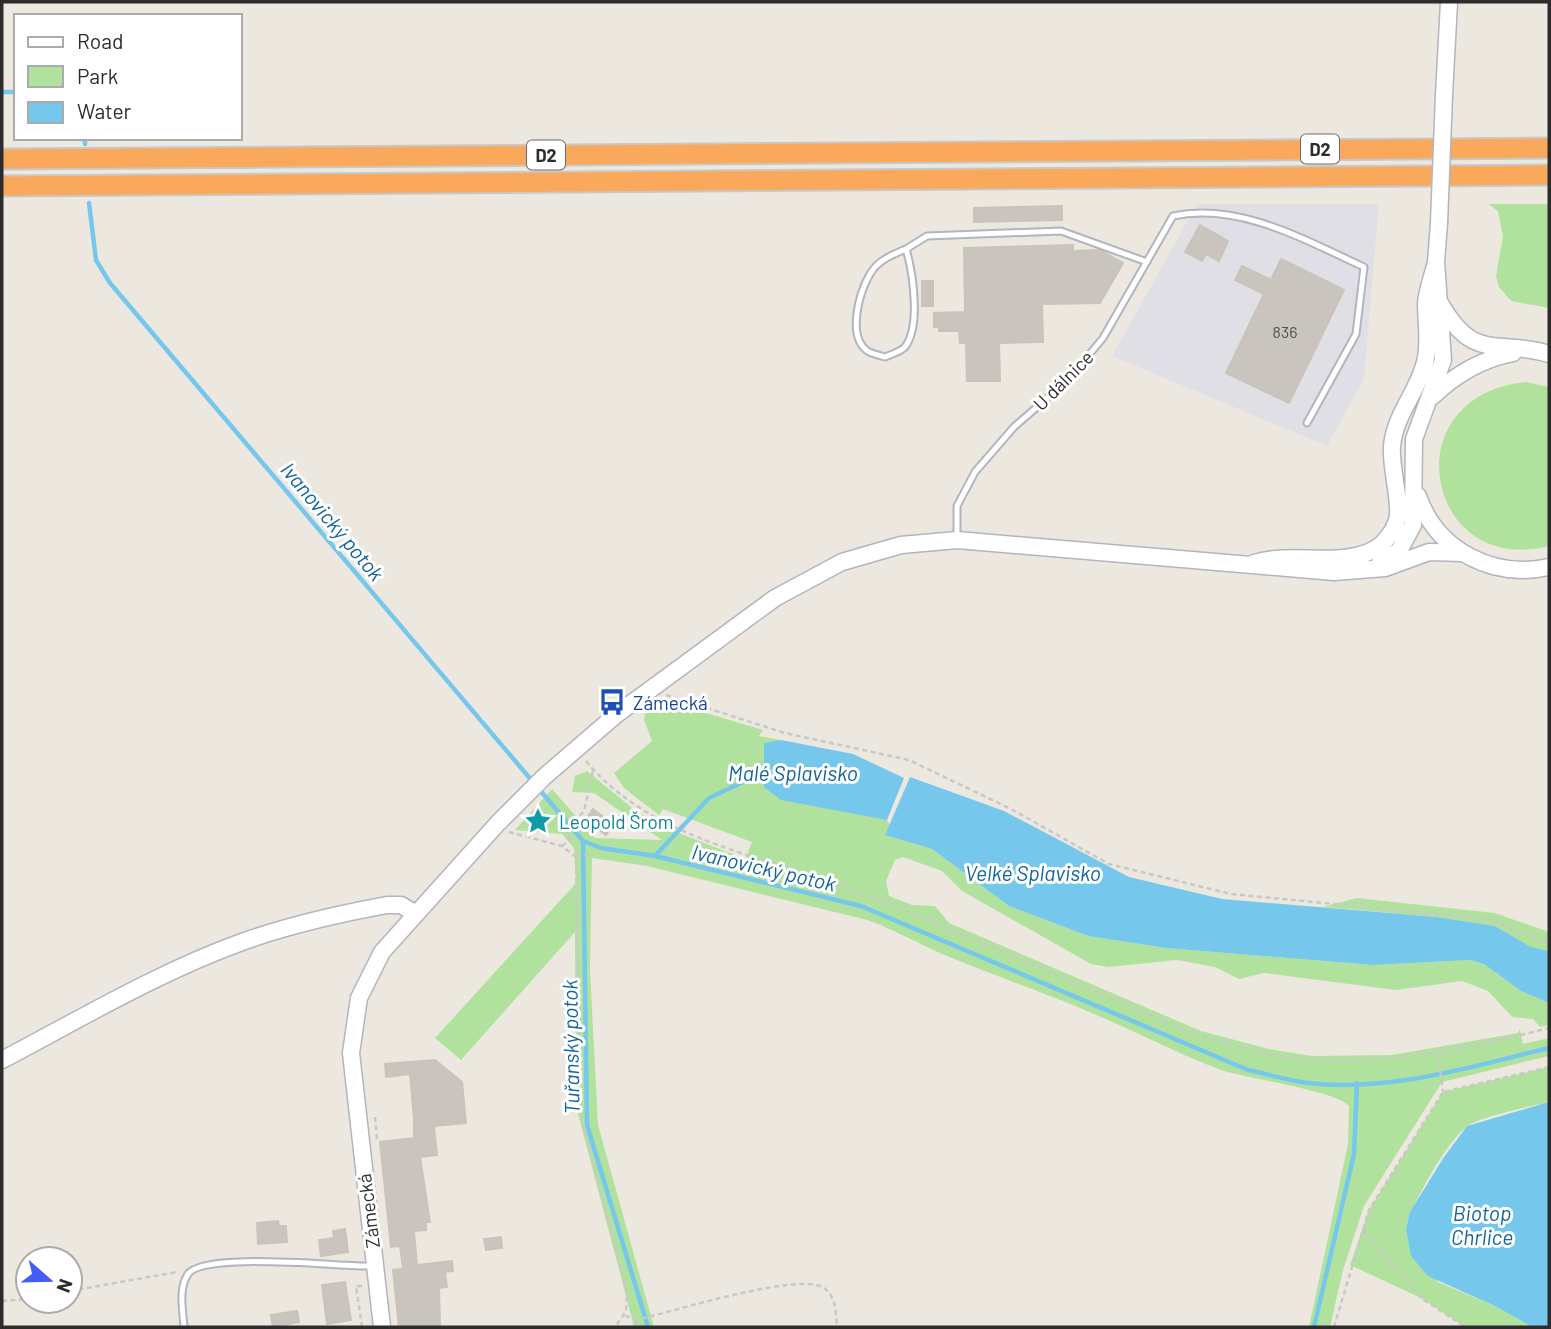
<svg xmlns="http://www.w3.org/2000/svg" width="1551" height="1329" font-family="Barlow,sans-serif">
  <style>
    .industrial { fill: #e1dfe6 }
    .green { fill: #b1e29d }
    .water { fill: #75c7ec }
    .lines { fill: none; stroke-linecap: round; stroke-linejoin: round }
    .stream { stroke: #75c7ec; stroke-width: 4.5 }
    .building { fill: #c9c4be; stroke: #c9c4b8; stroke-width: 2 }
    .lane-casing { stroke: #b2b4bf; stroke-width: 9 }
    .secondary-casing { stroke: #b2b4bf; stroke-width: 19 }
    .highway-casing { stroke: #c8c8c8; stroke-width: 23 }
    .path { stroke: #c8c8c8; stroke-width: 2.5; stroke-dasharray: 5 3.5; stroke-linecap: butt }
    .lane { stroke: #fff; stroke-width: 5 }
    .secondary { stroke: #fff; stroke-width: 16 }
    .highway { stroke: #faa85c; stroke-width: 19 }
    .secondary-bridge-casing { stroke: #b2b4bf; stroke-width: 19; stroke-linecap: butt }
    .secondary-bridge { stroke: #fff; stroke-width: 16 }
    .labels { text-anchor: middle; dominant-baseline: central; stroke-width: 6; stroke-linejoin: round; paint-order: stroke }
    .number-label { font-size: 16px; fill: #535250 }
    .shield { fill: #fff; stroke: #6b6b6b; stroke-width: 2 }
    .shield-label { font-size: 18px; font-weight: bold; fill: #2c2c2c }
    .street-label { font-size: 19px; fill: #2c2c2c; stroke: #fff }
    .transit-label { font-size: 19px; fill: #164399; stroke: #fff; text-anchor: start }
    .culture-label { font-size: 19px; fill: #0d838f; stroke: #fff; text-anchor: start }
    .water-label { font-size: 21px; font-style: italic; fill: #11659b; stroke: #fff }
  </style>
  <rect width="100%" height="100%" fill="#ede8df"/>
  <!-- industrial -->
  <path class="industrial" d="M1197,204H1379L1364,379L1327,446L1112,356Z"/>
  <!-- green -->
  <path class="green" d="M1488,204H1549V308L1511,301L1499,287L1496,276L1503,236L1498,211Z
    M1526,382L1549,387V546C1426,578 1390,396 1526,382Z
    M663,700L763,730L759,736L781,740L764,744V786L887,820L890,825L885,835L932,849L1009,906L1088,936L1166,948L1373,965L1470,960L1484,964L1521,991L1549,1003V1025L1540,1027L1533,1019L1512,1017L1488,991L1462,981L1396,990L1264,973L1239,979L1215,967L1177,960L1108,967L1091,964L962,891L942,871L903,857L895,860L886,881L889,896L912,905L935,906L949,923L1201,1031L1269,1049L1312,1056L1392,1055L1518,1033L1520,1029L1523,1044L1549,1038V1056L1442,1082L1364,1206L1343,1270L1330,1327H1309L1348,1144L1349,1106C1334,1090 1248,1079 1221,1070C1178,1054 1137,1032 1094,1014C1044,992 991,975 940,953C915,942 893,929 867,920L647,866L592,858L590,969L598,1125L654,1327H634L576,1106L575,932L461,1060L435,1038L576,883L574,848L562,834L515,830L552,789L595,838L662,840L594,793L572,792L575,776L587,771L637,812L661,826L745,859L752,842L663,809L659,815L624,788L614,773L652,741L644,720L645,714Z
    M1357,898L1495,913L1549,932V951L1531,947L1495,926L1437,917L1323,907Z
    M1549,1067V1102C1532,1106 1479,1117 1466,1127C1445,1144 1412,1203 1406,1229L1438,1282L1497,1307L1532,1327H1465L1421,1298L1350,1265L1369,1210L1443,1092Z"/>
  <!-- water -->
  <path class="water" d="M781,740L853,754L904,778L887,820L781,800L764,787V743Z
    M910,777L1004,811L1129,877L1222,899L1437,917L1495,926L1531,947L1549,951V1003L1521,991L1484,964L1470,960L1373,965L1166,948L1088,936L1009,906L932,849L885,835Z
    M1549,1102V1327H1532L1497,1307L1428,1276L1411,1256L1406,1229L1410,1212L1444,1157L1467,1126Z"/>
  <g class="lines">
    <!-- stream -->
    <path class="stream" d="M2,92H16
      M85,138V144
      M89,203L96,260L110,283L583,841L601,848L655,856L861,906L1248,1070C1266,1074 1283,1079 1301,1082C1384,1094 1470,1067 1549,1048
      M583,841L587,1125L648,1327
      M655,856L709,798L762,773L769,775
      M1314,1327L1354,1154L1357,1083"/>
  </g>
  <!-- building -->
  <path class="building" d="M1062,206V220L974,222V208Z
    M1200,225L1228,241L1219,261L1206,254L1202,261L1185,252Z
    M1073,245V251L1100,250L1123,263L1100,303L1042,304L1043,342L999,343L1000,381H967L966,343H960L959,331H939V327H934V313L965,312L964,248Z
    M1281,259L1344,290L1289,403L1226,373L1264,294L1235,280L1242,266L1271,280Z
    M922,281H933V306H922Z
    M593,809L613,824L606,835L585,820Z
    M435,1060L462,1082L466,1123L434,1126L437,1155L420,1157L430,1222H426V1230L414,1231L417,1265L452,1261L453,1271L445,1272L447,1287L439,1288L440,1327H399L393,1270L403,1269L400,1246L391,1247L380,1142L414,1138V1118L410,1074L386,1077L385,1064Z
    M278,1221L279,1226H286L287,1242L258,1244L257,1223Z
    M345,1229L348,1252L321,1256L319,1240L334,1238L333,1231Z
    M501,1237L502,1248L486,1250L484,1239Z
    M345,1282L351,1320L327,1324L322,1285Z
    M297,1311L299,1322L273,1327L271,1315Z"/>
  <g class="lines">
    <defs>
      <path id="lane" d="M906,249C913,273 921,326 905,347C900,352 892,354 885,357C881,356 874,354 869,352C846,338 859,293 870,274C878,260 892,255 906,249Z
        M906,249L927,236L1061,231L1147,262
        M957,537V506L975,472L1014,427L1069,379L1103,338L1173,216C1239,202 1305,240 1364,267L1356,334L1307,423
        M184,1327C183,1311 178,1289 188,1274C204,1251 342,1267 373,1266"/>
      <path id="secondary" d="M1444,95L1449,2
        M1440,303C1474,363 1495,338 1549,354
        M1433,396C1456,374 1482,359 1513,353
        M1418,496C1437,551 1493,579 1549,567
        M1254,563C1293,551 1341,568 1375,549C1385,543 1394,531 1397,520C1402,507 1390,466 1392,446C1395,414 1418,392 1425,362C1430,343 1426,323 1426,303C1427,290 1433,275 1436,262
        M1380,563L1399,551L1413,525L1414,439L1443,360L1436,262L1439,223
        M2,1060C80,1019 159,972 242,942C289,925 338,914 387,905H401L416,914
        M382,1327L351,1053L359,998L382,952L498,823L544,777L617,714L775,598L842,562L901,545L957,540L1334,572L1385,568L1429,552L1463,553"/>
      <path id="highway" d="M2,159L1549,148
        M2,186L1549,175"/>
    </defs>
    <!-- lane casing -->
    <use href="#lane" class="lane-casing"/>
    <!-- secondary casing -->
    <use href="#secondary" class="secondary-casing"/>
    <!-- highway casing -->
    <use href="#highway" class="highway-casing"/>
    <!-- path -->
    <path class="path" d="M666,695L785,733L909,760L1011,809L1109,864L1231,894L1489,919L1549,943
      M586,761C654,843 770,856 864,894C977,940 1088,989 1200,1036C1236,1046 1273,1058 1310,1060C1395,1065 1468,1048 1549,1028
      M509,832L562,846L576,857L580,1112L627,1291L626,1311L615,1327
      M562,846L572,838L566,831L584,811L593,770
      M576,857L590,854
      M1438,1055L1443,1092
      M375,1117L377,1139
      M1363,1229L1421,1298L1465,1327
      M70,1291L177,1272
      M2,1301L28,1299
      M625,1316L639,1319C673,1312 800,1271 824,1288C836,1296 836,1314 837,1327
      M635,1319L639,1327
      M362,1327L356,1286H364
      M1334,1327L1369,1210L1443,1092L1549,1067"/>
    <!-- lane -->
    <use href="#lane" class="lane"/>
    <!-- secondary -->
    <use href="#secondary" class="secondary"/>
    <!-- highway -->
    <use href="#highway" class="highway"/>
    <defs>
      <path id="secondary-bridge" d="M1439,223L1444,95"/>
    </defs>
    <!-- secondary-bridge casing -->
    <use href="#secondary-bridge" class="secondary-bridge-casing"/>
    <!-- secondary-bridge -->
    <use href="#secondary-bridge" class="secondary-bridge"/>
  </g>
  <!-- icons -->
  <defs>
    <symbol id="bus-bare" viewBox="-9 -9 18 18"><path d="M-5-6H5V4H4V6H2V4H-2V6H-4V4H-5ZM-3.5-4V0h7V-4ZM-3.5 1.2v1.5H-2V1.2ZM2 1.2v1.5H3.5V1.2Z" fill="#1a4fb4" stroke="#fff" stroke-width="2.5" paint-order="stroke"/></symbol>
    <symbol id="sight-bare" viewBox="-9 -9 18 18"><path d="M0-6L1.8-2.2L6-1.7L2.9 1.2L3.7 5.4L0 3.3L-3.7 5.4L-2.9 1.2L-6-1.7L-1.8-2.2Z" fill="#0f9aa8" stroke="#fff" stroke-width="2.5" paint-order="stroke"/></symbol>
  </defs>
  <g fill-rule="evenodd">
    <use href="#bus-bare" x="593" y="683" width="38" height="38"/>
    <use href="#sight-bare" x="519" y="802" width="38" height="38"/>
  </g>
  <g class="labels">
    <!-- number labels -->
    <g class="number-label">
      <text x="1285" y="331">836</text>
    </g>
    <!-- shield labels -->
    <g class="shield">
      <rect x="1301" y="134.5" width="38" height="29" rx="5"/>
      <rect x="527" y="140.5" width="38" height="29" rx="5"/>
    </g>
    <g class="shield-label">
      <text x="1320" y="149">D2</text>
      <text x="546" y="155">D2</text>
    </g>
    <!-- street labels -->
    <g class="street-label">
      <text transform="translate(1063 380) rotate(-45)">U dálnice</text>
      <text transform="translate(368 1211) rotate(-97)">Zámecká</text>
    </g>
    <!-- transit labels -->
    <g class="transit-label">
      <text x="633" y="702">Zámecká</text>
    </g>
    <!-- culture labels -->
    <g class="culture-label">
      <text x="559" y="821">Leopold Šrom</text>
    </g>
    <!-- water labels -->
    <g class="water-label">
      <text transform="translate(333 521) rotate(50)">Ivanovický potok</text>
      <text x="793" y="772">Malé Splavisko</text>
      <text transform="translate(764 867) rotate(13)">Ivanovický potok</text>
      <text x="1033" y="872">Velké Splavisko</text>
      <text transform="translate(570 1047) rotate(-91)">Tuřanský potok</text>
      <text x="1482" y="1212">Biotop<tspan x="1482" dy="24">Chrlice</tspan></text>
    </g>
  </g>
  <!-- border -->
  <rect width="1551" height="1329" fill="none" stroke="#2c2c2c" stroke-width="7"/>
  <!-- legend -->
  <rect x="14" y="14" width="228" height="126" fill="#ffffff" stroke="#ababab" stroke-width="2"/>
  <rect x="28" y="37" width="35" height="10" fill="#ffffff" stroke="#ababab" stroke-width="2"/>
  <text x="77" y="49" font-size="21" fill="#2c2c2c">Road</text>
  <rect x="28" y="66" width="35" height="21" fill="#b1e29d" stroke="#ababab" stroke-width="2"/>
  <text x="77" y="84" font-size="21" fill="#2c2c2c">Park</text>
  <rect x="28" y="102" width="35" height="21" fill="#75c7ec" stroke="#ababab" stroke-width="2"/>
  <text x="77" y="119" font-size="21" fill="#2c2c2c">Water</text>
  <!-- north arrow -->
  <g transform="translate(49 1280) rotate(110)"><circle r="33" fill="#ffffff" stroke="#ababab" stroke-width="2"/>
  <path d="M0-5L12 26L0 18L-12 26Z" fill="#435cf6"/>
  <text y="-10" font-size="19" font-weight="bold" text-anchor="middle" fill="#2c2c2c">N</text>
  </g>
</svg>
